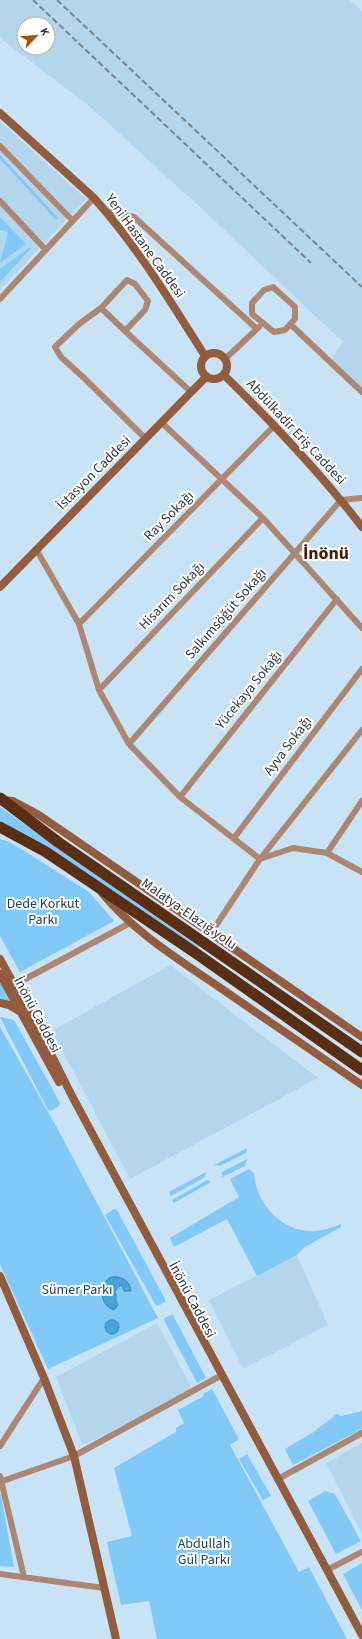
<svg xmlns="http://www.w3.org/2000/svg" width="362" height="1639" font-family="'Source Sans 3',sans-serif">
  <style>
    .built { fill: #b4d6ed; fill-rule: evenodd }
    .green { fill: #81c9f7 }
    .water { fill: #42a5de; stroke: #3c84ae }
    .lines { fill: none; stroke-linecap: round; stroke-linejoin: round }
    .street { stroke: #ad8772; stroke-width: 6 }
    .secondary { stroke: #925c3d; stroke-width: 8 }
    .highway { stroke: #592e13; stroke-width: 11 }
    .rail { stroke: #738591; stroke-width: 2; stroke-dasharray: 6 3; stroke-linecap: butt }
    .labels { text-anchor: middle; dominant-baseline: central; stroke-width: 4; stroke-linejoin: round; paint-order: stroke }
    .street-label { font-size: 14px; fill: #2d383f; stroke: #fff }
    .park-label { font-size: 14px; fill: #1b445c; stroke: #fff }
    .district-label { font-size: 18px; font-weight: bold; fill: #4a1c00; stroke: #fff }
  </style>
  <rect width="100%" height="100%" fill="#c8e3f6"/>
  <!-- built -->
  <path class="built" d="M0,0H350L362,11V393L330,362L343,342L202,209L88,105L0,38ZM24,24H48V48H24Z
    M0,121L86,199L0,290Z
    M170,965L318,1078L130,1179L52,1031Z
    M297,1255L328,1325L243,1369L209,1300Z
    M157,1323L193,1390L86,1444H82L56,1377Z
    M362,1443V1534L326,1463Z"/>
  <!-- green -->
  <path class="green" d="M0,155L58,218L56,220L0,159Z
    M0,217L26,244L0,263L8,232L0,230Z
    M29,248L30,249L0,282V269Z
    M0,807L199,947L196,950L41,845L0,821Z
    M0,839L10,842L29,854L89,892L114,921L20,972L0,936Z
    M0,981L13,1003L0,1001Z
    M0,1017L14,1020L60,1103L59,1106L51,1111L48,1110Z
    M0,1027L55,1124L158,1318L48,1369L0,1264Z
    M247,1148L246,1153L220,1166L214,1165Z
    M247,1159L245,1166L222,1177V1172Z
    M249,1169L254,1173C256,1202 279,1230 310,1231C320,1232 331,1228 341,1224V1227L305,1247L297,1255L257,1276L227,1219L174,1247L170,1238L239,1197L230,1179Z
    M206,1172L205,1177L171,1196L169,1192Z
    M207,1180L211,1182L174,1203L172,1200Z
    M114,1209L117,1210L165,1299V1302L158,1306L155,1304L105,1215Z
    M171,1315H173L206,1378L197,1383L164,1320L165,1318Z
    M212,1389L239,1439L230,1445L299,1572L309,1567L347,1639H157L149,1601L121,1605L107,1542L132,1536L114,1468L176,1432V1428L184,1423L178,1410L204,1396L203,1394Z
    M362,1411V1429L293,1465L285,1449L312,1433L337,1414L341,1416Z
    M247,1454L271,1496L263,1500L239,1459Z
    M325,1491L335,1494L361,1541L336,1554L308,1501Z
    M0,1494L1,1495L14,1567L0,1566Z
    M362,1563V1610L343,1574Z"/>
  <!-- water -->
  <path class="water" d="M111,1277C121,1276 130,1280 131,1291H124L122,1285L118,1287L114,1293L116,1294V1301L118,1305L114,1310C99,1305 98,1284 111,1277Z
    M105 1327a7 7 0 1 1 14 0a7 7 0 1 1-14 0Z"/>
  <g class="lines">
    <!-- street -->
    <path class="street" d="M0,146L73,221
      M0,201L46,250
      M105,211L134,217L257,329
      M273,287L295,307V319L285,330L274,332L252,314V303L264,290Z
      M0,299L94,198
      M101,308L125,331
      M290,324L362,392
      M225,359L259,327
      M162,423L263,518L362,628
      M146,439L83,377L61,357L55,347L79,324L101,308L127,280L135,284L148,301L145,310L125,331L191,392
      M36,549L79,624L99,690L129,744L180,797L260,859L293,848L327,853L362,872
      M79,624L275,425
      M99,690L263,518
      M129,744L341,500L362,498
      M180,797L337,599
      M234,838L362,669
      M327,853L362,801
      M211,933L260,859L362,730
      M14,985L130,923
      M0,1446L44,1378
      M0,1476L24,1577
      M278,1479L362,1433
      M0,1482L74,1456L222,1375
      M327,1570L362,1552
      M0,1574L104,1588"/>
    <!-- secondary -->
    <path class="secondary" d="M0,113L94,198C137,246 171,302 205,356
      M201 366a13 13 0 1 1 26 0a13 13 0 1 1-26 0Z
      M224,375C273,423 320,472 362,527
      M0,587L206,377
      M3,800L13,801L39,815L362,1037
      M102,893C134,932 178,959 219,987C267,1020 314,1052 362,1085
      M0,959L40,1032L72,1096L362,1635
      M0,974L59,1082
      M0,1003L9,1005L21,1012
      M0,1276L44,1378L74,1456L116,1639"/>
    <!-- highway -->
    <path class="highway" d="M0,798L58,842L362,1052
      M0,827L46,852L197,954L362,1070"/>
    <!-- rail -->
    <path class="rail" d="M33,0L311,263
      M57,0L362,287"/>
  </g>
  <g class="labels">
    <!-- street labels -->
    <g class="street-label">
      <text transform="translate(145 246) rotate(54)">Yeni Hastane Caddesi</text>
      <text transform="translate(296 432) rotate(47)">Abdülkadir Eriş Caddesi</text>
      <text transform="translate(94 473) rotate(-45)">İstasyon Caddesi</text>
      <text transform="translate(169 516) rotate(-45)">Ray Sokağı</text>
      <text transform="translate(172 596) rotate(-46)">Hisarım Sokağı</text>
      <text transform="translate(226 614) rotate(-49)">Salkımsöğüt Sokağı</text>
      <text transform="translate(249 690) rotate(-51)">Yücekaya Sokağı</text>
      <text transform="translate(288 746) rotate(-53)">Ayva Sokağı</text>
      <text transform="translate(189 914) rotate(35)">Malatya-Elazığ yolu</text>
      <text transform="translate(37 1015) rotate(62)">İnönü Caddesi</text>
      <text transform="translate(192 1300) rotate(62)">İnönü Caddesi</text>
    </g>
    <!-- park labels -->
    <g class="park-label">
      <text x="43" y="904">Dede Korkut<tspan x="43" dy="16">Parkı</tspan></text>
      <text x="77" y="1290">Sümer Parkı</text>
      <text x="204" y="1544">Abdullah<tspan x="204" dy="16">Gül Parkı</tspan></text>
    </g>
    <!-- district labels -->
    <g class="district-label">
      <text x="326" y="553">İnönü</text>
    </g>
  </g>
  <!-- north arrow -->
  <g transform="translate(36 36) rotate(64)"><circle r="19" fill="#ffffff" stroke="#abafb2"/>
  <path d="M0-3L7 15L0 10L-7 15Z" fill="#af5002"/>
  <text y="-6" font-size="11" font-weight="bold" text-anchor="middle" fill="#2d383f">K</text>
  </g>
</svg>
